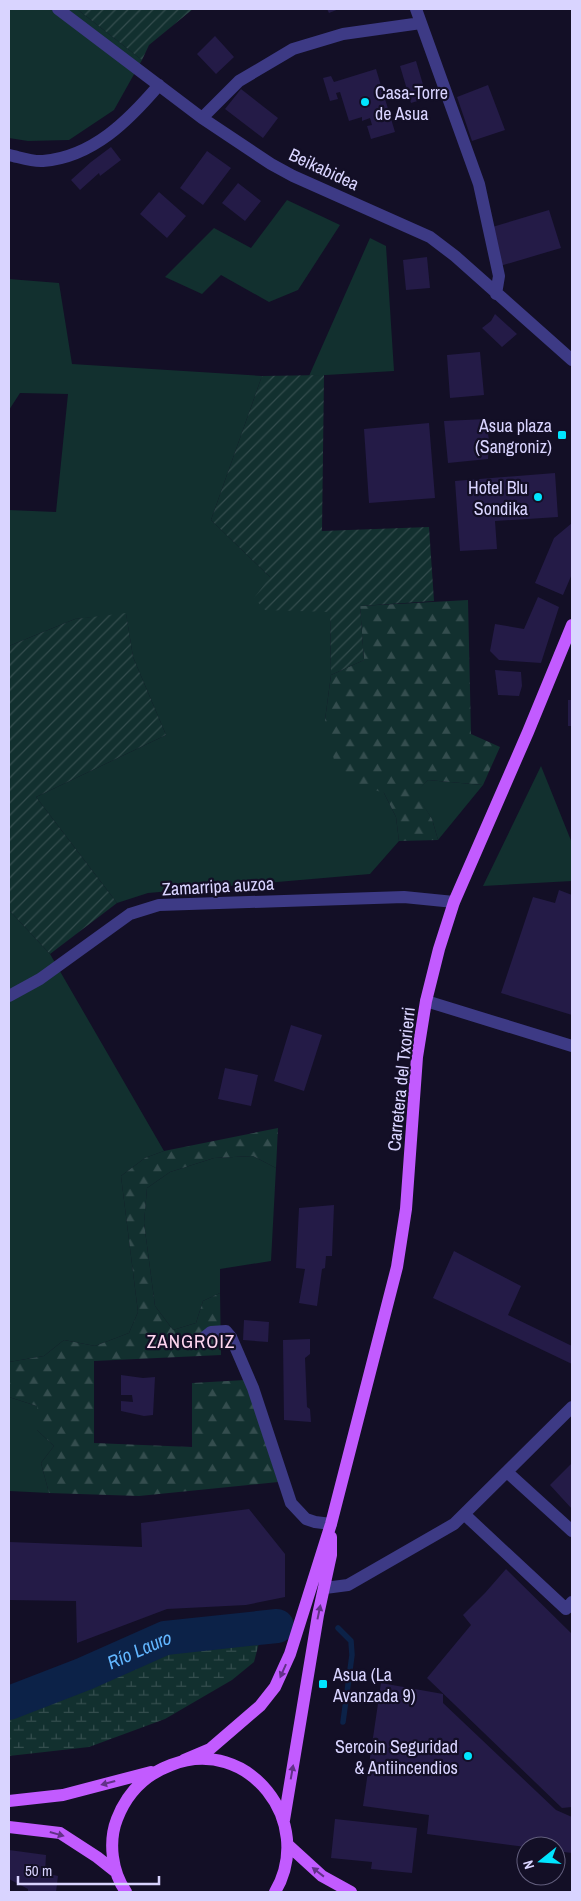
<svg xmlns="http://www.w3.org/2000/svg" width="581" height="1901" font-family="'Archivo Narrow',sans-serif">
  <style>
    .grass { fill: #12302f }
    .forest { fill: url(#forest-firs) }
    .wetland { fill: url(#wetland-marsh) }
    .garden { fill: url(#garden-furrows) }
    .lines { fill: none; stroke-linecap: round; stroke-linejoin: round }
    .stream { stroke: #0c2248; stroke-width: 5.5 }
    .river { stroke: #0c2248; stroke-width: 34 }
    .building { fill: #241b47 }
    .minor { stroke: #3d3a85; stroke-width: 12 }
    .major { stroke: #c25bff; stroke-width: 12 }
    .oneway { fill: #623188 }
    .poi-dot { fill: #00e5ff; stroke: #130f26; stroke-width: 2 }
    .labels { text-anchor: middle; dominant-baseline: central; stroke-width: 4.5; stroke-linejoin: round; paint-order: stroke }
    .poi-label { font-size: 18px; fill: #d9d4ff; stroke: #130f26; text-anchor: end }
    .street-label { font-size: 18px; fill: #d9d4ff; stroke: #130f26 }
    .neighbourhood-label { font-size: 19px; letter-spacing: 1px; fill: #ffd6f0; stroke: #130f26 }
    .water-label { font-size: 19px; font-style: italic; fill: #62b6ff; stroke: #130f26 }
  </style>
  <defs>
    <pattern id="forest-firs" width="22" height="20" patternUnits="userSpaceOnUse" patternTransform="scale(1.25)"><rect width="22" height="20" fill="#12302f"/><path d="M5 1l3.5 6h-7zM16 11l3.5 6h-7z" fill="#344d4e"/></pattern>
    <pattern id="wetland-marsh" width="20" height="14" patternUnits="userSpaceOnUse" patternTransform="scale(1.25)"><rect width="20" height="14" fill="#12302f"/><path d="M1 5h8M5 5V1M11 12h8M15 12V8" fill="none" stroke="#344d4e"/></pattern>
    <pattern id="garden-furrows" width="10" height="10" patternUnits="userSpaceOnUse" patternTransform="scale(1.25)"><rect width="10" height="10" fill="#12302f"/><path d="M-1 1l2-2M0 10L10 0M9 11l2-2" fill="none" stroke="#344d4e"/></pattern>
  </defs>
  <rect width="100%" height="100%" fill="#130f26"/>
  <!-- grass -->
  <path class="grass" d="M9,9H77L142,60L114,110L69,140L28,141L9,138Z
    M287,200L340,225L298,290L269,302L221,275L202,294L165,277L214,228L251,248Z
    M370,238L386,246L394,371L309,376Z
    M9,279L59,283L72,364L262,376L211,520L270,577L330,612L331,675L325,720L384,793L396,817L399,841L370,874L148,893L117,903L36,797L166,735L133,657L126,614L75,619L9,646V510L56,512L68,394L20,393L9,410Z
    M541,766L572,843V881L483,886Z
    M428,780L483,785L438,840L432,819L415,793Z
    M9,910L50,954L164,1151L145,1158L121,1176L138,1312L129,1333L95,1346L64,1340L44,1356L9,1362Z
    M253,1156L276,1168L271,1261L220,1269V1293L203,1301L196,1323L173,1330L155,1306L144,1223L147,1188L170,1172L214,1158Z
    M9,1397L37,1406V1430L54,1446L41,1463L49,1493L9,1491Z"/>
  <!-- forest -->
  <path class="forest" d="M468,600L471,734L500,747L483,785L428,780L416,793L432,819L438,840L399,841L396,817L384,793L338,778L325,720L331,675L364,660L360,606Z
    M278,1128L276,1168L253,1156L214,1158L170,1172L147,1188L144,1223L155,1306L173,1330L196,1323L203,1301L220,1293L221,1355L94,1361V1443L192,1447V1383L245,1380L278,1482L139,1496L49,1493L41,1463L54,1446L37,1430V1406L9,1397V1362L44,1356L64,1340L95,1346L129,1333L138,1312L121,1176L145,1158L164,1151Z"/>
  <!-- wetland -->
  <path class="wetland" d="M273,1615L263,1628L254,1662L232,1680L165,1719L89,1747L9,1756V1686L171,1624Z"/>
  <!-- garden -->
  <path class="garden" d="M77,9H193L149,45L142,60Z
    M324,375L322,531L429,527L434,601L360,606L364,660L331,675L330,612L265,610L254,598L270,577L211,520L262,376Z
    M126,613L133,657L166,735L36,797L117,903L50,954L9,910V646L75,619Z"/>
  <g class="lines">
    <!-- stream -->
    <path class="stream" d="M338,1628L351,1641L352,1655L343,1722"/>
    <!-- river -->
    <path class="river" id="s1" d="M9,1703L84,1674L165,1638L277,1626"/>
  </g>
  <!-- building -->
  <path class="building" d="M327,9H339L329,13Z
    M215,36L234,57L216,74L197,54Z
    M416,61L427,98L411,103L400,66Z
    M376,69L395,132L371,139L367,126L372,125L370,118L362,121V117L349,121L340,92L336,93L338,99L330,101L323,78L331,76L334,82Z
    M488,85L505,130L472,141L457,97Z
    M241,89L278,118L263,138L225,109Z
    M111,147L121,160L100,176L99,173L80,190L71,180L91,162Z
    M207,151L231,168L203,205L180,188Z
    M238,183L261,201L245,221L222,203Z
    M159,192L186,216L167,238L140,214Z
    M549,210L561,248L500,266L489,228Z
    M427,257L430,288L406,290L403,260Z
    M495,314L517,334L502,347L482,328L491,321Z
    M480,352L484,395L450,398L447,355Z
    M486,419L489,441L488,459L448,463L444,421Z
    M429,423L435,498L369,503L364,429Z
    M555,473L558,517L495,521L497,549L460,551L455,481Z
    M572,523V574L563,595L535,583L554,538Z
    M538,597L559,607L541,663L499,660L490,651L495,624L524,629Z
    M495,670L521,672L522,686L519,696L498,695Z
    M568,700H572V726H568Z
    M559,890L572,895V1015L501,993L533,897L555,903Z
    M291,1025L322,1035L304,1091L274,1081Z
    M225,1068L258,1075L251,1106L218,1099Z
    M334,1205L332,1256H326L325,1268L322,1269L317,1306L299,1303L305,1269L296,1268L299,1208Z
    M454,1251L521,1286L508,1315L572,1346V1364L433,1298Z
    M244,1320L269,1322L268,1342L243,1340Z
    M310,1339V1354L305,1358L307,1407L310,1409L311,1422L284,1420L283,1340Z
    M121,1375L143,1378L155,1377L153,1415L144,1416L121,1411V1401L133,1402L132,1395H121Z
    M572,1463V1509L550,1485Z
    M249,1509L285,1554V1597L246,1605L167,1609L77,1643L76,1601L9,1600V1542L142,1547L141,1523Z
    M506,1569L572,1634V1807L562,1808L427,1678L471,1625L463,1615L485,1593Z
    M381,1683L443,1694V1703L556,1810L572,1817V1853L556,1851V1846L526,1847L427,1834L429,1815L363,1806Z
    M335,1819L417,1828L412,1873L371,1869L372,1862L331,1858Z
    M9,1850L46,1855L45,1873L58,1876L56,1892H28V1889L9,1879Z"/>
  <g class="lines">
    <!-- minor -->
    <path class="minor" d="M58,9L202,118L271,164L293,176L430,237L455,256L572,360
      M416,9L479,184L499,276L496,294
      M202,118L239,81L293,49L343,34L421,23
      M9,155C19,157 32,162 43,161C93,157 129,120 159,85
      M9,996L40,979L130,914L159,905L404,897L454,902
      M426,1001L572,1046
      M201,1340L211,1332L226,1331L231,1337L253,1388L291,1503L306,1519L315,1522L331,1524
      M507,1472L572,1531
      M464,1514L566,1609L572,1602
      M325,1588L348,1585L454,1524L572,1407"/>
    <!-- major -->
    <path class="major" d="M184,1760L210,1749L260,1706L275,1687L290,1654L331,1524L397,1267L406,1209L417,1057L426,1001L439,949L454,902L528,732L572,625
      M9,1801L63,1795L151,1772
      M284,1820L318,1615L331,1555V1537
      M9,1827L60,1833L97,1857L116,1872
      M288,1845L322,1876L351,1892
      M126,1892C112,1872 108,1842 117,1819C127,1793 144,1775 171,1765C248,1735 316,1822 275,1892"/>
  </g>
  <!-- one-way arrows -->
  <defs><path id="oneway-solid" d="M-6-.8H1V-3.2L6.5 0L1 3.2V.8H-6Z" transform="scale(1.25)"/></defs>
  <g class="oneway">
    <use href="#oneway-solid" transform="translate(319 1612) rotate(-78)"/>
    <use href="#oneway-solid" transform="translate(283 1671) rotate(114)"/>
    <use href="#oneway-solid" transform="translate(292 1772) rotate(-80)"/>
    <use href="#oneway-solid" transform="translate(108 1783) rotate(165)"/>
    <use href="#oneway-solid" transform="translate(57 1834) rotate(16)"/>
    <use href="#oneway-solid" transform="translate(318 1872) rotate(-142)"/>
  </g>
  <!-- markers -->
  <g class="poi-dot">
    <circle cx="365" cy="102" r="5"/>
    <rect x="557" y="430" width="10" height="10" rx="2.5"/>
    <circle cx="538" cy="497" r="5"/>
    <rect x="318" y="1679" width="10" height="10" rx="2.5"/>
    <circle cx="468" cy="1756" r="5"/>
  </g>
  <g class="labels">
    <!-- poi labels -->
    <g class="poi-label">
      <text x="375" y="92" text-anchor="start">Casa-Torre<tspan x="375" dy="21">de Asua</tspan></text>
      <text x="552" y="425">Asua plaza<tspan x="552" dy="21">(Sangroniz)</tspan></text>
      <text x="528" y="487">Hotel Blu<tspan x="528" dy="21">Sondika</tspan></text>
      <text x="333" y="1674" text-anchor="start">Asua (La<tspan x="333" dy="21">Avanzada 9)</tspan></text>
      <text x="458" y="1746">Sercoin Seguridad<tspan x="458" dy="21">&amp; Antiincendios</tspan></text>
    </g>
    <!-- street labels -->
    <g class="street-label">
      <text transform="translate(324 169) rotate(25)">Beikabidea</text>
      <text transform="translate(218 886) rotate(-3)">Zamarripa auzoa</text>
      <text transform="translate(401 1079) rotate(-84)">Carretera del Txorierri</text>
    </g>
    <!-- neighbourhood labels -->
    <g class="neighbourhood-label">
      <text x="191" y="1341">ZANGROIZ</text>
    </g>
    <!-- water labels -->
    <g class="water-label">
      <text stroke="none"><textPath href="#s1" startOffset="141">Río Lauro</textPath></text>
    </g>
  </g>
  <!-- border -->
  <rect width="581" height="1901" fill="none" stroke="#d9d4ff" stroke-width="20"/>
  <!-- north arrow -->
  <g transform="translate(541 1861) rotate(253)"><circle r="24" fill="#130f26" stroke="#625e7d"/>
  <path d="M0-4L9 19L0 12L-9 19Z" fill="#00e5ff"/>
  <text y="-8" font-size="14" font-weight="bold" text-anchor="middle" fill="#d9d4ff">N</text>
  </g>
  <!-- scale -->
  <path d="M18 1876v8h141v-8" fill="none" stroke="#d9d4ff" stroke-width="2.5"/>
  <text x="25" y="1876" font-size="15" fill="#d9d4ff" stroke="#130f26" stroke-width="4" paint-order="stroke">50 m</text>
</svg>
